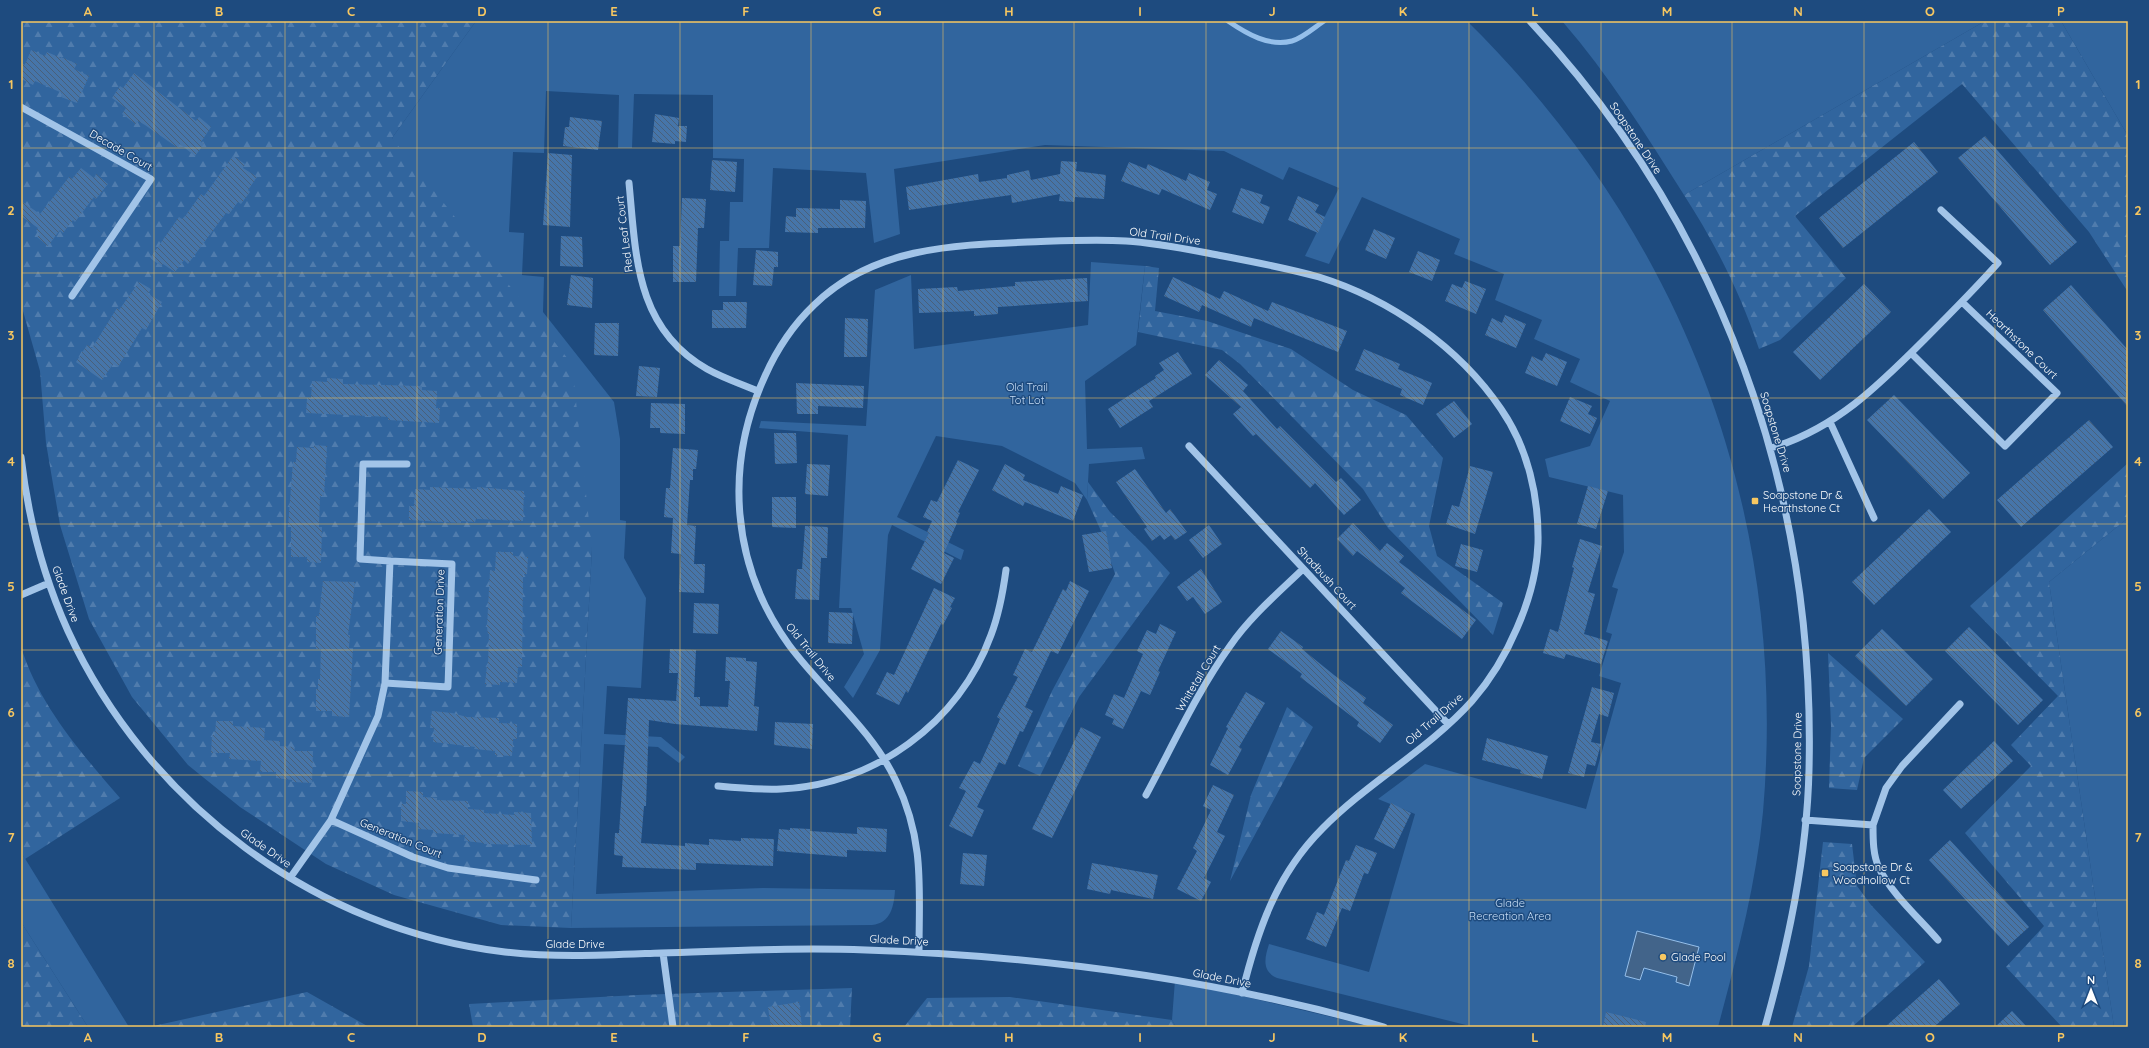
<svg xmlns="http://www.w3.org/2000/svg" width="2149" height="1048" font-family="Quicksand,sans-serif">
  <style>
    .green { fill: #31659e }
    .forest { fill: url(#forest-firs) }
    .water { fill: #42648a; stroke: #95bfea }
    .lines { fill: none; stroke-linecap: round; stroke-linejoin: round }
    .stream { stroke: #95bfea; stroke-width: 5 }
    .building { fill: url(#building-back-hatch) }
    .minor { stroke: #a2c4e8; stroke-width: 7 }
    .grid { fill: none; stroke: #f7c761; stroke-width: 1; stroke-opacity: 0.55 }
    .poi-dot { fill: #f7c761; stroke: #1e4b7f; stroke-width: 1.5 }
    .labels { text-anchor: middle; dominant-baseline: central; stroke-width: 3; stroke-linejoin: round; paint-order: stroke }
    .street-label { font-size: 11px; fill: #fff; stroke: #1e4b7f }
    .park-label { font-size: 11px; fill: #c6ddf6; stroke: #1e4b7f }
    .poi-label { font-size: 11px; fill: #fff; stroke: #1e4b7f; text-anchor: start }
    .neatline { fill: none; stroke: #f7c761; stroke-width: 1.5 }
    .grid-label { font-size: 13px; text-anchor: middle; font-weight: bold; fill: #f7c761 }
  </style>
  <defs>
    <pattern id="forest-firs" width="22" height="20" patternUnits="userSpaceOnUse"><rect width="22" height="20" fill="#31659e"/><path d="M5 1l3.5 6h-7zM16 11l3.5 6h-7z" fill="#507cad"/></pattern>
    <pattern id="building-back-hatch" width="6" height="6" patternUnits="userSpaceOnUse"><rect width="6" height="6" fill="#4675a9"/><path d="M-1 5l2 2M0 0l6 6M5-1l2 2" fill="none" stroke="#49607a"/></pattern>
  </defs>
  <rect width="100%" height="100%" fill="#1e4b7f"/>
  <!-- green -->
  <path class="green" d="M476,21H1467C1682,232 1789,511 1763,812C1756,885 1737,956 1718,1027H1474L1277,978C1261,971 1265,957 1269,944L1369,972L1415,814L1378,799L1425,764L1586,809L1621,683L1599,676L1612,634L1606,632L1618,589L1612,587L1624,552L1623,495L1549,477L1545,459L1590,446L1610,401L1570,382L1580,359L1534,339L1542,320L1495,300L1504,274L1454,254L1460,239L1362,197L1329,264L1305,256L1339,188L1289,167L1283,180L1224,151L1045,145L894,169L900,234L874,243L866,173L773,168L769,248H738L736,296H719L720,241H729L730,202H743L744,159L713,158V95L634,94L632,148H618L619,95L546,91L544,153L513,152L509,232L524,233L522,275L544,277L543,312L614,402L620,439V520L626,521L624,558L646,598L641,688L607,686L604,734L661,737L685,757L679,763L658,747L604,744L596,894L763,888L895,890C894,906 891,923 872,925L571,928L592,549L392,138Z
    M1562,21H1985L1684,195C1646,135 1609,75 1562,21Z
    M2061,21H2128V136Z
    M1091,262L1145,266L1136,345L1085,381L1087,449L1142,447L1145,459L1089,464L1087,500L1075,483L1002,446L936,436L897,517L964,550L961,560L892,525L888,535L880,650L853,698L844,687L864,654L851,608H839L848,435L759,428L761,421L866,426L875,290L911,275L914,349L1088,325Z
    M2128,518V1027H2114L2049,582Z
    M21,852L129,1027H88L21,922Z
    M1175,980L1374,1027H1176L1172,1020Z"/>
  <!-- forest -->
  <path class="forest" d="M21,21H476L392,138L572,364L592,549L571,928L501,925L394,895L326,864L240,807L188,765L132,697L89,619L60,525L46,443L40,371L21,304Z
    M1985,21H2061L2128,136V292L2089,232L1962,84L1795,216L1846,278L1780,340L1759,349C1741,294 1715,243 1684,195Z
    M1145,266L1159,268L1155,311L1207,321L1291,349L1353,390L1406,415L1443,458L1429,526L1437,556L1503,603L1493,635L1388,528L1363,489L1240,364L1222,350L1138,332Z
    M2128,463V518L2049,582L2114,1027H2062L2006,967L2044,926L1965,833L2031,766L2011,745L2058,696L1970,606Z
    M1088,482L1110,512L1146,547L1170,573L1079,697L1040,776L1018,766L1052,691L1115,574L1101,531L1087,500Z
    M21,647C39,705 81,753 120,798L25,859L21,852Z
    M1828,653L1903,719L1864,758L1857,790L1829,788L1831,726Z
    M1287,707L1313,727L1230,881L1251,795Z
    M1823,842L1852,844L1857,886L1871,905L1925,962L1852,1027H1792L1809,966Z
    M21,922L88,1027H21Z
    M852,988L850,1027H473L469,1004L637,995Z
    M307,992L369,1027H149Z
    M1010,997L1172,1020L1176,1027H904L927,998Z"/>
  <!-- water -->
  <path class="water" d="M1637,931L1699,947L1689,986L1676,982L1677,977L1644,968L1640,980L1625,976Z"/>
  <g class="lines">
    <!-- stream -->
    <path class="stream" d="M1228,21C1247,34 1269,47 1292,41C1303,38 1315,27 1324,21"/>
  </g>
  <!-- building -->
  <path class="building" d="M31,50L45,56L47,52L61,58V57L77,64L74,69L89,76L77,103L61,97L62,93L35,81L33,85L21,79V63L25,65Z
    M134,73L196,121L199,117L211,127L201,142L204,144L195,156L180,144L178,148L145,125L138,121L136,124L122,114L126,108L112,98L120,86L123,88Z
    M655,114L679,118L678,126H687L686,142L675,141V144L652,142Z
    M570,117L602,121L598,150L563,146L565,127H569Z
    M1985,136L2077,242L2050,265L1958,158Z
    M1914,142L1938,172L1843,248L1819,218Z
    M548,153L572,155L570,227L543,225Z
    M233,156L245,164L243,168L257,177L248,190L250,192L241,204L238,202L229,214L226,213L188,264L184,260L175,272L163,264L161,266L150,258L179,217L182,219L186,215L201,194L204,196Z
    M712,160L737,162L735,192L710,190Z
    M1061,161L1077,162L1076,171L1106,175L1104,199L1075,197L1074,202L1059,201L1060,194L1012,203L1011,195L909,210L906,187L978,174L979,182L1007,178V175L1029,170L1031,180L1060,174Z
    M1129,162L1146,169L1148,164L1186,181L1189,173L1210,182L1207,190L1217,194L1210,210L1162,189L1159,195L1121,181Z
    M81,168L94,178L96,174L108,184L96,199L94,197L75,222L73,220L63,233L60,230L48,246L37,237L40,234L36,231L38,228L21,216V201L40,214L69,177L72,179Z
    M1241,188L1263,195L1260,203L1270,207L1263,224L1232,212Z
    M1298,196L1319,205L1315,212L1325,217L1318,233L1288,220Z
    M682,198L706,199L704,228H698L696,282H673V246H680Z
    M840,200L866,201L865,228H818V233L785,232L786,216L796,217V208L840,209Z
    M1374,229L1395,238L1386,259L1365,250Z
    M561,236L582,237L583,267L560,266Z
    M756,250L778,252V267H774L772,286L753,285Z
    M1418,251L1440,260L1432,281L1409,272Z
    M571,275L593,278L592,308L567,305Z
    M1173,277L1220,299L1224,291L1268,311L1272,302L1347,331L1338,352L1254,318L1251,327L1202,305L1199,312L1164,296Z
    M1087,278L1088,301L998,307V314L974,316V311L919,313L918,289L957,287L958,291L1015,286V282Z
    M1465,281L1486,289L1476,314L1445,301L1452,284L1462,288Z
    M139,282L151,289L148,294L162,302L146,330L142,328L118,367L113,364L102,380L76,362L87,345L92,348L117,308L119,310Z
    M1864,284L1891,312L1820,380L1793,352Z
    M2071,285L2128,350V407L2043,310Z
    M723,302H747L746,328H712V310H723Z
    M1505,315L1526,324L1516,348L1485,335L1492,318L1502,323Z
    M845,318L868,319L867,357H844Z
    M595,323H619L618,356L594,355Z
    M1364,349L1400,364L1398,369L1432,383L1423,405L1400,395L1402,389L1355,370Z
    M1178,352L1192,374L1149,401L1153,407L1120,428L1108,409L1156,378L1155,376L1164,370L1159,363Z
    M1546,353L1567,362L1557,386L1525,373L1532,356L1542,361Z
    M1219,360L1248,385L1243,391L1277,429L1280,426L1336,482L1341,478L1361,500L1344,515L1315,483L1310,488L1256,434L1253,436L1233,414L1241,407L1205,375Z
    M639,366L660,368L657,397L636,396Z
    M327,378L343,379V384L422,386V390L437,391L436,408H440L439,423L388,420V417L306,413L307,398H311L312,381L327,382Z
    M796,383L864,386L863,408L818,406V414H797Z
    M1894,395L1970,473L1943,499L1867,420Z
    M1570,397L1592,406L1588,414L1597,418L1590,434L1560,421Z
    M1454,401L1472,424L1454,438L1436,414Z
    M651,403L685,404V434L660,433V428H650Z
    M2089,420L2113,447L2021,527L1997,500Z
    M774,433H796L797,463L775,464Z
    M314,445L327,446L324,496H320L319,527H322L321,563L307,562V557H291V526H288L293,462H296L297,447L314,448Z
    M673,448L698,450L696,469H693V480H690L687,525L696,526L694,564H705L704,593L679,592L681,554L671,553L673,518L664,517L666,488H670Z
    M958,460L979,470L958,512L960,513L956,522L957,523L944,553L954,558L941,584L911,569L929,533L927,532L932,521L923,517L931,500L937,502Z
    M807,464L830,465L828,496L805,494Z
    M1005,464L1025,475L1023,480L1058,494L1061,486L1083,495L1073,521L1025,502L1023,506L992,490Z
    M1470,466L1493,472L1475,534L1446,524L1452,505L1459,507Z
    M1135,469L1166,513L1170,509L1187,532L1175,540L1171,535L1164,540L1160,535L1152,541L1144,529L1147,527L1116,482Z
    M1588,486L1608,491L1596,529L1577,524Z
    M430,487L477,489V487L524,491L523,521L476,519L475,522L461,521V523L409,520V506H414L415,489L430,490Z
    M772,497H796V528L772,527Z
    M1929,509L1951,532L1874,605L1852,582Z
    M1353,523L1380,551L1387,543L1404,556L1399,562L1476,620L1462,639L1401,593L1405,588L1357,551L1353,556L1337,539Z
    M1209,525L1222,544L1203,558L1189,540Z
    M805,526L828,527L827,558H821L819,600L795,599L797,569H802Z
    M1106,531L1112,568L1089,572L1082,535Z
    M1580,539L1602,546L1588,592L1595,594L1584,634L1608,641L1601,664L1566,654L1564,659L1543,653L1550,629L1558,632L1574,568L1572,567Z
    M1461,544L1483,550L1477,572L1455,566Z
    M496,552H513V556L528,557L527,574H523L522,667H518L517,683L500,682V685L485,684L487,665H488L489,634H488L487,627L490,570L495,571Z
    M1201,569L1222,602L1205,614L1193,597L1187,601L1177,587Z
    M323,581L355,582L348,635H350L349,648H353L349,717L332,716V711H316V689H318V679H320L321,649H316V616H319Z
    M1070,581L1089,591L1058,654L1051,651L1025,707L1033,711L1023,732L1020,731L1005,765L999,762L977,807L984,810L972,837L949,826L966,791L959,788L974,761L980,764L1000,719L997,717L1018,677L1013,675L1025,649L1032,652L1063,589L1066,591Z
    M934,588L955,598L950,607L952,608L943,625L941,624L908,693L906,691L899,705L876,694L887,672L894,675Z
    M694,603L719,604L718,634L693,633Z
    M829,612L853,613L852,644L828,643Z
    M1160,624L1176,632L1158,671L1160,672L1150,695L1141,691L1123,729L1112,724L1114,719L1105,715L1114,694L1124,698L1143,654L1137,651L1147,630L1156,634Z
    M1969,627L2043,700L2018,725L1945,651Z
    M1882,629L1933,679L1906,706L1855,656Z
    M1281,631L1303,647L1302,649L1334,675L1366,698L1363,703L1393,725L1380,743L1357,726L1359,722L1300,677L1302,674L1268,649Z
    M670,649L696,650L694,697H700V706L728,707L730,681H725L726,657L746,658V661L757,662L754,706L759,707L757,731L675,724L649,720L646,806H644L641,843L685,846V843L709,845V839L741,841V838L774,839L773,866L696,863V870L622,867L623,856L614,855L615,833H619L628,698L676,701L678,673H669Z
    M1592,687L1614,693L1608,717L1599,714L1591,742L1601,744L1595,766L1587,764L1584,777L1568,773Z
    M1246,692L1265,703L1239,747L1242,749L1228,775L1210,765L1228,728L1226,727Z
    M432,711L452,713L467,717L499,718V723L517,724V739H513L512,756L495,755V751L474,749L475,747L433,742L434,728H430Z
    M216,721H233V726L265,728L264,740L280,741V746L295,747L294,751H313L312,783L292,782V780L276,778V772H263L260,771L261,761L229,759L230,753H211L212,735H215Z
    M775,722L813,724L812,749L774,745Z
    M1081,727L1101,737L1052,838L1032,829Z
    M1487,738L1548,756L1542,779L1520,773L1521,770L1482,760Z
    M1994,741L2013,761L1961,809L1943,790Z
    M1213,785L1234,795L1217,832L1225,836L1204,878L1211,882L1201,901L1177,889L1197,851L1193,848L1211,810L1203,806Z
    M406,791L423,792V797L437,798V800L468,801V809L484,810V813L514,815V812L531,813L532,845L483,844L484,843L464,841L465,835L433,833V830L418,829L419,823L401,821V804H406Z
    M1391,803L1411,813L1394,849L1374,839Z
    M857,827L887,829L886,852L847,850V857L777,851L779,829L790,830V828L810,829V831L857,834Z
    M1950,840L2029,927L2008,946L1929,860Z
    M1356,845L1377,853L1368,874L1364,873L1350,911L1342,908L1326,947L1306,939L1317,912L1324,915L1346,860L1349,861Z
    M963,853L987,855L984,886L960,884Z
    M1092,863L1158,875L1153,899L1111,890L1110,894L1087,889Z
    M1939,979L1960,1004L1934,1027H1885Z
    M799,1002L802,1027H771L768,1007Z
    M2012,1011L2027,1027H1995Z
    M1606,1012L1646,1022L1645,1027H1603Z"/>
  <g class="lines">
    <!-- minor -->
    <path class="minor" d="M1530,21C1721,225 1816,492 1809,770C1807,857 1788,944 1765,1027
      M21,107L151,179L72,296
      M629,183C636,255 635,328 707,369C723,378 741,384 758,391
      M1911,353L2005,446L2057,393L1962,302
      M1830,422L1874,518
      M1189,446L1448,724
      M1771,448C1835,429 1878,386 1924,340C1949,315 1974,290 1998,263L1941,210
      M21,457C28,517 43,576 68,631C147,803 316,930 505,952C557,958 609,955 661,953C729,951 798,947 866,950C1041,956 1216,979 1384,1027
      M390,561L452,564L448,687L385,683Z
      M390,561L360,559L363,464H407
      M21,595L49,583
      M718,786C739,788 760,790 781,789C874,785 959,723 991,635C999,614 1003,592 1006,570
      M1146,795C1173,745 1197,692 1230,646C1250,617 1278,593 1303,569
      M331,820L413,857L448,868L536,880
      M1805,820L1873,825L1886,788L1902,766L1960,704
      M1873,825C1873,840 1873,855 1879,868C1891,893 1919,918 1938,940
      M290,878L331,820L378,716L385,683
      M919,952C919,889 925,841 896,781C872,729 823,691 789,645C731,565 724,465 765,376C777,349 792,326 814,305C872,248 951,245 1028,242C1060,241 1093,239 1126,241C1159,243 1191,250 1223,256C1255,262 1287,268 1319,277C1390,299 1459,347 1501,409C1528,448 1539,497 1538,543C1537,572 1529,601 1517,628C1506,654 1491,679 1472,701C1428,750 1368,782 1322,829C1276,875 1257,932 1242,993
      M663,953L673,1027"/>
  </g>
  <!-- grid -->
  <path class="grid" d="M154,21V1027M285,21V1027M417,21V1027M548,21V1027M680,21V1027M811,21V1027M943,21V1027M1074,21V1027M1206,21V1027M1338,21V1027M1469,21V1027M1601,21V1027M1732,21V1027M1864,21V1027M1995,21V1027M21,148H2128M21,273H2128M21,398H2128M21,524H2128M21,650H2128M21,775H2128M21,900H2128"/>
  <!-- markers -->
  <g class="poi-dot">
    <rect x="1751" y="497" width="8" height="8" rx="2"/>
    <rect x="1821" y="869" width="8" height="8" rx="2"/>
    <circle cx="1663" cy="957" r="4"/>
  </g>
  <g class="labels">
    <!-- street labels -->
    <g class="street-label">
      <text transform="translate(1636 138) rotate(56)">Soapstone Drive</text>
      <text transform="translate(121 150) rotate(30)">Decade Court</text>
      <text transform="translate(624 234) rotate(-97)">Red Leaf Court</text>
      <text transform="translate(1165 236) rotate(8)">Old Trail Drive</text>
      <text transform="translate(2022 344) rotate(44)">Hearthstone Court</text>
      <text transform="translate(1776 432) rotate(73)">Soapstone Drive</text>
      <text transform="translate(1327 578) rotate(47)">Shadbush Court</text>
      <text transform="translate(66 594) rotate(70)">Glade Drive</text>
      <text transform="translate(439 612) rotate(-88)">Generation Drive</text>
      <text transform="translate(811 652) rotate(51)">Old Trail Drive</text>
      <text transform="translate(1198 678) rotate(-59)">Whitetail Court</text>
      <text transform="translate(1434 719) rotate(-41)">Old Trail Drive</text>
      <text transform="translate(1797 754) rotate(-89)">Soapstone Drive</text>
      <text transform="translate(401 838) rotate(22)">Generation Court</text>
      <text transform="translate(266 848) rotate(35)">Glade Drive</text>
      <text transform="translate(899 940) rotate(3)">Glade Drive</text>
      <text x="575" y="944">Glade Drive</text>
      <text transform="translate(1222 978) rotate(11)">Glade Drive</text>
    </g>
    <!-- park labels -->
    <g class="park-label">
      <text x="1027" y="387">Old Trail<tspan x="1027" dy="13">Tot Lot</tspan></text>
      <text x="1510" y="903">Glade<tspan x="1510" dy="13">Recreation Area</tspan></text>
    </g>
    <!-- poi labels -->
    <g class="poi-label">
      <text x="1763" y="495">Soapstone Dr &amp;<tspan x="1763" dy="13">Hearthstone Ct</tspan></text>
      <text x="1833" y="867">Soapstone Dr &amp;<tspan x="1833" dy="13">Woodhollow Ct</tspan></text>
      <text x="1671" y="957">Glade Pool</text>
    </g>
  </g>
  <!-- border -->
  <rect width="2149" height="1048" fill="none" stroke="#1e4b7f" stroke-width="44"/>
  <!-- north arrow -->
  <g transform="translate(2091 990)" stroke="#1e4b7f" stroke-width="3" paint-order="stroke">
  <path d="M0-3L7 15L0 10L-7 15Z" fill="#ffffff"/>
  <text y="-6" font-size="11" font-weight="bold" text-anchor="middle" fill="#ffffff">N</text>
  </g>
  <rect x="22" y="22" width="2105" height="1004" class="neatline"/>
  <g class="grid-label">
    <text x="88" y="16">A</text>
    <text x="219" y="16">B</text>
    <text x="351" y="16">C</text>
    <text x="482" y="16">D</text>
    <text x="614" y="16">E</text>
    <text x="746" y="16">F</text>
    <text x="877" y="16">G</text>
    <text x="1009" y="16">H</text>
    <text x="1140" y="16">I</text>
    <text x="1272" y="16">J</text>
    <text x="1403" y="16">K</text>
    <text x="1535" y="16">L</text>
    <text x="1667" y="16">M</text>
    <text x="1798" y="16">N</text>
    <text x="1930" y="16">O</text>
    <text x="2061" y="16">P</text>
    <text x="11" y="89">1</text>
    <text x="2138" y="89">1</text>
    <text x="11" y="215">2</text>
    <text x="2138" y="215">2</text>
    <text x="11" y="340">3</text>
    <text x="2138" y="340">3</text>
    <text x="11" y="466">4</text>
    <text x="2138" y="466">4</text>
    <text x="11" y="591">5</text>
    <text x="2138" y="591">5</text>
    <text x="11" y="717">6</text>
    <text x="2138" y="717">6</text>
    <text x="11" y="842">7</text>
    <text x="2138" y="842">7</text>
    <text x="11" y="968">8</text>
    <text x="2138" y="968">8</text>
    <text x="88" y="1042">A</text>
    <text x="219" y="1042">B</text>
    <text x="351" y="1042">C</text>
    <text x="482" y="1042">D</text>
    <text x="614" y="1042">E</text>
    <text x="746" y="1042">F</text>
    <text x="877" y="1042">G</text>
    <text x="1009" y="1042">H</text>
    <text x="1140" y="1042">I</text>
    <text x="1272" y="1042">J</text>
    <text x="1403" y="1042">K</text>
    <text x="1535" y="1042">L</text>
    <text x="1667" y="1042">M</text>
    <text x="1798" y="1042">N</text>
    <text x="1930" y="1042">O</text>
    <text x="2061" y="1042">P</text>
  </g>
</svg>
